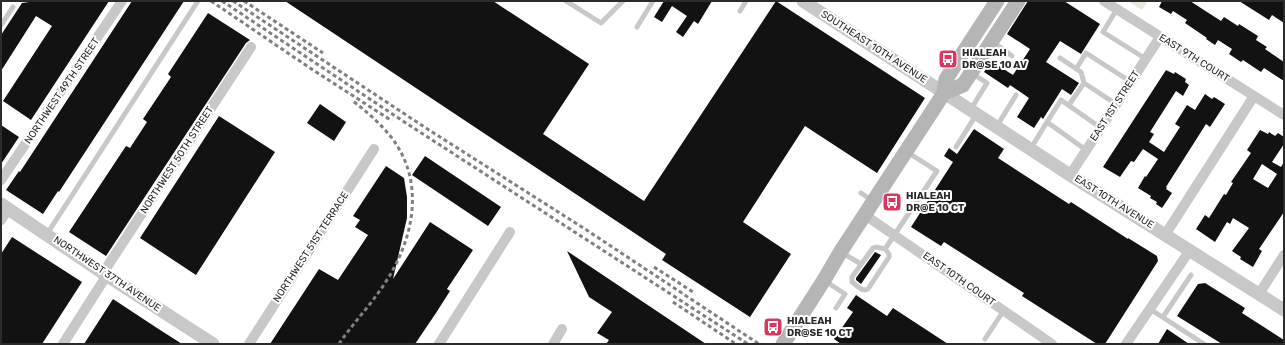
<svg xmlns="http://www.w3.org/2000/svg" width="1285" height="345" font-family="Rubik,sans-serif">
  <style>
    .green { fill: #e4e9d9 }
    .building { fill: #121212; fill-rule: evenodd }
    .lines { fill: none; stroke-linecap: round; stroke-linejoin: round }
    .service { stroke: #c8c8c8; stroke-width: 5 }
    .minor { stroke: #c8c8c8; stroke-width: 10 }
    .tertiary { stroke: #c8c8c8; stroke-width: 13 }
    .secondary { stroke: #b5b5b5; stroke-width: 15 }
    .rail { stroke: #808080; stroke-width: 3; stroke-dasharray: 4 3; stroke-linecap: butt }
    .labels { text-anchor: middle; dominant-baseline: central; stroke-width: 4; stroke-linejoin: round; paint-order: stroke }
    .street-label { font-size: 10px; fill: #2b2b2b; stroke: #fff }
    .poi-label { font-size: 10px; font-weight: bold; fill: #2b2b2b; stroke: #fff; text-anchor: start }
  </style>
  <rect width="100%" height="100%" fill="#fff"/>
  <!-- green -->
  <path class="green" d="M1128,1H1148L1142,10Z"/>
  <!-- building -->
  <path class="building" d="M36,1H109L31,120L3,101L52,26L36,16L1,71V35L22,3Z
    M132,1H184L59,192L58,191L43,214L6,190L19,171L20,172Z
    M285,1H493L589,64L543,134L644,201L776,1L925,98L877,173L805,126L743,222L791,254L750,317L662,260L666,254Z
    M664,1H712L698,24L694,21L683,37L676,32L687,16L672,6L662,22L654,17Z
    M1028,1H1064L1100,24L1081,54L1060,41L1046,62L1079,83L1071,95L1062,89L1043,119L1041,117L1034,128L1017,117L1029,98L1010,85L1008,88L984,72L991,61L1013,75L1030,49L1007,34Z
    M1162,1H1190L1221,21L1224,17L1238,26L1239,24L1258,36L1256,40L1267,47L1265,49L1284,62V81L1264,68L1261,72L1243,60L1241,62L1229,54L1232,49L1218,40L1215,45L1206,39L1207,38L1185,23L1187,20L1173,11L1171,14L1159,7Z
    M1239,1H1284V23L1272,15L1269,20Z
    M208,13L250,40L246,43L106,256L69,232L126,146L130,148L147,122L143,119L171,77L168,74Z
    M1166,70L1174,74L1175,72L1186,79L1185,82L1189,85L1183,96L1176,91L1150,132L1154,134L1149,142L1164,152L1180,127L1175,124L1187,105L1195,110L1205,94L1212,99L1214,97L1225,104L1210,127L1206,124L1166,187L1167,188L1166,189L1172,193L1162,208L1156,204L1157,202L1150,198L1151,196L1138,188L1145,176L1146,177L1158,159L1143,149L1134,162L1131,161L1120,177L1103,167Z
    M320,104L346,122L334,141L307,123Z
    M219,116L275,152L196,275L140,238Z
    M1,125L19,137L1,164Z
    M974,129L1004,149L998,158L1069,204L1071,202L1128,239V238L1157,256L1158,261L1105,344H1097L1022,296L1024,293L944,242L941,246L911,227L953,162L944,156L949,148L957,154Z
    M1260,130L1268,134L1269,132L1275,136L1278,133L1284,137V144L1272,162L1281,167L1284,162V212L1259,249L1262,251L1253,267L1240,259L1241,257L1232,251L1249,228L1233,218L1230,224L1227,222L1215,242L1196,229L1205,215L1209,218L1224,194L1226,195L1233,183L1231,182L1251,153L1247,150ZM1262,164L1277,174L1268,188L1253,179Z
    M425,156L501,207L488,226L412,175Z
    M386,166L404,178L407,197V218L393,279L430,222L473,250L447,289L450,291L436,313L415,344H270L319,269L338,280L368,235L355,227L360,220L353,216Z
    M12,237L82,282L42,344H1V254Z
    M567,251L706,344H606L609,340L597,333L612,312L589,297Z
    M875,252L881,255L861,284L856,280V278Z
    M1205,283L1245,308L1242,313L1284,340V344H1222L1177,316L1198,284Z
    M856,295L887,316L893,308L948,344H841L834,339L853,312L847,308Z
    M113,299L157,328L182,344H84Z
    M1167,329L1189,344H1158Z"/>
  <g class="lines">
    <!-- service -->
    <path class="service" d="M566,1L601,23L623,1
      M1117,9L1103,32L1146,59
      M740,11L746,1
      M1,25L13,7
      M637,27L653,1
      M993,42L1012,56
      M1060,58L1081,72L1084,83L1116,104
      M1076,69L1086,53L1131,82
      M1069,105L1084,83
      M971,109L987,83L973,74
      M1047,122L1061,100L1101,128
      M997,126L1016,95
      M956,147L976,115
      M1031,148L1047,122L1086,150
      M861,193L873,201
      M47,234L198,1
      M885,249L889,254V257L868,289L865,290L861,289L852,282V277L873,248L876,247L885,249L937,171L907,152
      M841,252L861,264
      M825,281L845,294L836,308
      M1150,309L1204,344
      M1163,317L1191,275
      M985,339L1004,310"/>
    <!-- minor -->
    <path class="minor" d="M1104,1L1284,115
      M1070,175L1160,37
      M1,180L122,1
      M865,215L1052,344
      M1,220L8,209
      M1165,235L1254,96
      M103,273L251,47
      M1259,294L1284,255
      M63,344L107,275
      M249,344L374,149
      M439,344L510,232
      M553,344L562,329
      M1126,344L1190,250"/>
    <!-- tertiary -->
    <path class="tertiary" d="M803,1L1070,175L1284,310
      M1,204L103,273L213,344"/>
    <!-- secondary -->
    <path class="secondary" d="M944,93L963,85L1018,1
      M783,344L824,280L841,251L944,93L946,79L997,1"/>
    <!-- rail -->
    <path class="rail" d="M211,1L310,68L392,121
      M222,1L409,125L748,344
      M233,1L429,130L585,229L759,344
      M244,1L323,53
      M654,267L693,292
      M673,302L736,344
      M339,344C353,323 371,305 385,283C412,242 425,188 396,144C385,127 368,113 353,101"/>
  </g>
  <!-- icons -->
  <defs>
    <symbol id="bus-square" viewBox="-11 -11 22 22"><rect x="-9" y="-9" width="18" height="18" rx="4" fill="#d9375e" stroke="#fff"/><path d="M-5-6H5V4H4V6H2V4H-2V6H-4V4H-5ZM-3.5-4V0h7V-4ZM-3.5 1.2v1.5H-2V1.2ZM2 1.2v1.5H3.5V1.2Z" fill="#fff"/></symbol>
  </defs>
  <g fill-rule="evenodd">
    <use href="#bus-square" x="937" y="48" width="22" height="22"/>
    <use href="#bus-square" x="881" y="191" width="22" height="22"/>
    <use href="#bus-square" x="762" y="316" width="22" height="22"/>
  </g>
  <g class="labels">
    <!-- street labels -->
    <g class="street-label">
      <text transform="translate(874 47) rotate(33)">SOUTHEAST 10TH AVENUE</text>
      <text transform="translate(1194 58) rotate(32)">EAST 9TH COURT</text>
      <text transform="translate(62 91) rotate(-56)">NORTHWEST 49TH STREET</text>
      <text transform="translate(1115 106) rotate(-57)">EAST 1ST STREET</text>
      <text transform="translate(177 160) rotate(-57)">NORTHWEST 50TH STREET</text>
      <text transform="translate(1114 202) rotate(32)">EAST 10TH AVENUE</text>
      <text transform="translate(311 247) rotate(-57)">NORTHWEST 51ST TERRACE</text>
      <text transform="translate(107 274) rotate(34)">NORTHWEST 37TH AVENUE</text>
      <text transform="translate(959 279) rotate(35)">EAST 10TH COURT</text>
    </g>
    <!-- poi labels -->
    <g class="poi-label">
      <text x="962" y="53">HIALEAH<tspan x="962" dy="12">DR@SE 10 AV</tspan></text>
      <text x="906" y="196">HIALEAH<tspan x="906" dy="12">DR@E 10 CT</tspan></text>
      <text x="787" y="321">HIALEAH<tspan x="787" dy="12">DR@SE 10 CT</tspan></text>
    </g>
  </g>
  <!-- border -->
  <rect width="1285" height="345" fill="none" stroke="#2b2b2b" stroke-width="4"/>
</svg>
